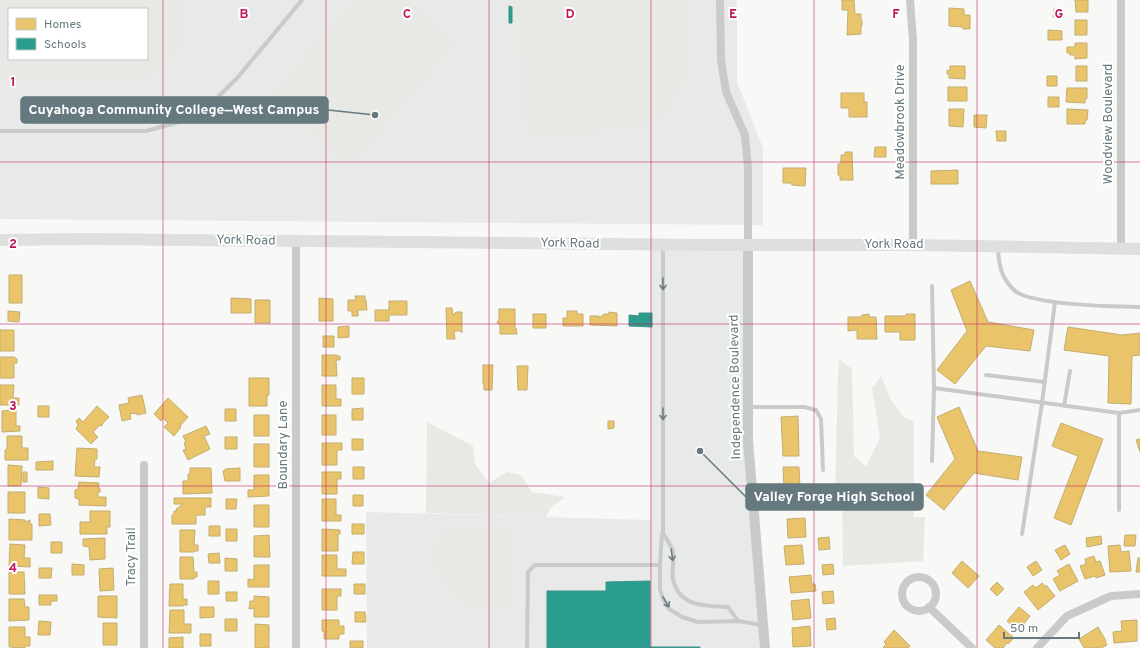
<svg xmlns="http://www.w3.org/2000/svg" width="1140" height="648" font-family="Overpass,sans-serif">
  <style>
    .built { fill: #e8e9e9; fill-rule: evenodd }
    .green { fill: #e8e9e5; fill-rule: evenodd }
    .homes { fill: #e9c46a; stroke: #c2ae70 }
    .schools { fill: #2a9d8f; stroke: #3c928a }
    .lines { fill: none; stroke-linecap: round; stroke-linejoin: round }
    .service { stroke: #c9cbcb; stroke-width: 4 }
    .minor { stroke: #c9cbcb; stroke-width: 8 }
    .tertiary { stroke: #c9cbcb; stroke-width: 10 }
    .secondary { stroke: #dedfdf; stroke-width: 12 }
    .oneway { stroke: #6b7d83 }
    .grid { fill: none; stroke: #c2185b; stroke-width: 1; stroke-opacity: 0.55 }
    .labels { text-anchor: middle; dominant-baseline: central; stroke-width: 4; stroke-linejoin: round; paint-order: stroke }
    .street-label { font-size: 13px; fill: #66797f; stroke: #fff }
    .grid-label { font-size: 13px; text-anchor: middle; font-weight: bold; fill: #c2185b; stroke: #fff; stroke-width: 4; stroke-linejoin: round; paint-order: stroke }
    .leader { fill: none; stroke: #66797f; stroke-width: 1.5 }
    .callout-dot { fill: #66797f; stroke: #fff; stroke-width: 1.5 }
    .callout { fill: #66797f; stroke: #66797f; stroke-width: 1.5 }
    .callout-label { font-size: 14px; text-anchor: middle; font-weight: bold; fill: #fff }
  </style>
  <rect width="100%" height="100%" fill="#f8f8f7"/>
  <!-- built -->
  <path class="built" d="M0,0H737V82L763,148V225L0,219ZM9,9H147V59H9Z
    M651,245H748V441L765,648H367L366,512L651,520Z"/>
  <!-- green -->
  <path class="green" d="M0,0H181C192,30 179,64 150,78C143,82 134,83 126,84L0,83ZM9,9H147V59H9Z
    M351,0H408L457,42L351,168L268,98Z
    M513,0H689C689,14 688,29 688,43C688,54 688,66 686,77C680,98 665,117 645,126C641,128 636,129 631,131L525,136Z
    M839,359L852,369L854,456L866,467L880,438L872,388L881,376L891,400L904,417L914,421V517H925L923,561L843,566L842,499H835L838,372Z
    M427,422L473,446L476,466L489,483L507,472L521,475L532,492L565,497L551,507L546,517L426,513Z
    M442,525L515,527L516,610H478L461,604L440,579L435,568L433,556Z"/>
  <!-- homes -->
  <path class="homes" d="M842,0H854L855,14H861V20H862V26H861V34L847,35L848,10H842Z
    M1075,0H1088V12H1076Z
    M949,8L964,9V15H970V29H963V27L949,26Z
    M1054,9H1062V17H1053Z
    M1075,20H1087V35H1075Z
    M1048,30L1062,31V40H1048Z
    M1075,43H1087V58L1075,59V55H1070V53H1067V47H1075Z
    M950,66H965V79L949,78V74H947V70L950,71Z
    M1076,66H1087V81H1076Z
    M1047,76H1057V86H1047Z
    M948,87H967V101H948Z
    M1067,88H1087V99L1085,98V103L1066,102Z
    M841,93H864V102H867V117H849V108H841Z
    M1048,97H1059V107H1048Z
    M949,109H964L963,127L949,126Z
    M1067,109L1088,110L1087,120L1085,121V124H1067Z
    M974,115H987L986,128L974,127Z
    M996,131H1006V141H997Z
    M875,147H886V157H874Z
    M845,152H852L853,180H840V175H838V164H841V155H845Z
    M783,168H806L805,186L792,185L791,183H783Z
    M958,170V184H931V171Z
    M9,275H22V303H9Z
    M970,281L988,322L1034,330L1030,351L986,346L955,384L937,370L967,331L951,290Z
    M355,296H365V300H366L367,310H358V316H352V311H348V300H356Z
    M231,298L251,299V313H231Z
    M319,298L333,299V321H319Z
    M255,300H270V323H255Z
    M389,301H407V315H389V321H375V310H389Z
    M446,308H452L453,315L456,312H462V333L460,331H454L455,339H447Z
    M499,309H515V328H516L517,334H500V324L497,323L499,319Z
    M8,311L20,312L19,322L8,321Z
    M567,311H577V314H583V326H563V318H567Z
    M609,312L617,313V326L590,325V316H599V318L604,314H609Z
    M533,314H546V328H533Z
    M869,314V317H876L877,339H857V330L848,331V317H862V315Z
    M906,314H915V340H900V332H885V316H906Z
    M349,326V337L338,338V327Z
    M1068,327L1122,335L1140,333V355L1132,356L1131,404L1108,403L1109,356L1064,350Z
    M0,330H14V351H0Z
    M323,336H334V347H323Z
    M322,355H337V356H340V360H336L337,376H322Z
    M0,357H14L17,359V363H14V378H0Z
    M483,365H493L492,390H484V384H483Z
    M517,366H528L527,390H518Z
    M249,378H269V395H267V406H249Z
    M352,378H364V394H352Z
    M0,385H14L13,398H19V405H0Z
    M322,385H336V399H341V406H322Z
    M142,395L146,413L137,415V413L130,414L131,419L122,421L119,405L129,403L128,398Z
    M168,398L188,417L180,426L181,427L174,436L164,427L168,423L163,418L161,421L154,414Z
    M38,406H49V417H38Z
    M97,406L109,417L102,424V426L100,425L93,432L98,437L91,444L76,429L78,425L76,421L79,418L83,422Z
    M959,407L978,451L1022,457L1018,480L974,473L944,510L926,495L955,459L937,417Z
    M363,408V420H352V409Z
    M225,409H236V421H225Z
    M16,410V426H20V431L2,432V411Z
    M254,415H269V436H254Z
    M322,415H336V435H322Z
    M798,416L799,456H783L781,417Z
    M608,421H614V428L608,429Z
    M1061,423L1103,439L1071,525L1054,518L1078,456L1052,446Z
    M206,426L210,434L204,436L210,449L188,460L183,450L186,449L184,443L186,442L183,436Z
    M7,436H22V448H28V460H5V450L7,449Z
    M225,437H237V449H225Z
    M352,439H363V450H352Z
    M1140,439V452L1136,440Z
    M322,443H342V450H337V465H322Z
    M254,444H269V467H254Z
    M77,448L97,449V459H95L94,467H100L99,477L75,476Z
    M53,461V470H36V462Z
    M8,465L22,466L21,486H8Z
    M353,467H364V479H353Z
    M783,467H799L801,507L785,508Z
    M190,468H211L212,493L183,494V481H188V474H190Z
    M240,468V481H225L223,471H225V469Z
    M23,472H27V482H23Z
    M322,472H341V479H337V494H322Z
    M254,475H269V496L248,497V490H254Z
    M79,482L99,483L98,488H100V492H98V497H106V506L79,505V499L75,498V490L78,489Z
    M38,487L49,488V499L38,498Z
    M8,492H25V513H8Z
    M353,495H363V506H353Z
    M174,498H211V507H205V515H196V524H172V515L174,514V511H177L176,509L183,504H174Z
    M226,499H237L236,509H226Z
    M322,499H336V515H341V521H322Z
    M254,505H269V527H254Z
    M90,511H110V527H107V534H80V522H90Z
    M39,514H50L51,525L39,526Z
    M805,518L806,537L788,538L787,519Z
    M9,519L25,520V522L30,520V524H32V540H9Z
    M352,524H364V534H352Z
    M209,526H220V536H209Z
    M226,529H237V541H226Z
    M322,529L340,530V534H338V551H322Z
    M180,530H195L194,545H198V551H194V552H180Z
    M269,535L270,557H254V536Z
    M1125,535H1136L1135,546H1124Z
    M1101,536L1102,544L1087,547L1086,538Z
    M829,537L830,549L819,550L818,538Z
    M105,538V559L90,560L89,547L83,546V539Z
    M51,542H62V553H51Z
    M10,544L25,545L24,558H30V567L9,566Z
    M802,545L804,564L786,565L784,546Z
    M1065,545L1070,554L1061,560L1055,550Z
    M1120,545L1121,552L1129,551L1131,571L1110,572L1108,546Z
    M353,552H364V564H352Z
    M219,553L220,563H209L208,554Z
    M322,555H337V569H346V576H322Z
    M1094,556L1096,562L1100,561L1105,575L1096,578L1095,576L1085,579L1080,566L1086,564L1085,559Z
    M180,557H193L194,572H197V577H194V579H180Z
    M225,558L237,559V571H225Z
    M1138,558H1140V572H1136Z
    M962,561L979,576L968,588L952,573Z
    M1036,561L1042,570L1033,576L1027,567Z
    M72,564L84,565V575H72Z
    M833,564L834,574L823,575L822,565Z
    M1069,564L1078,581L1060,591L1053,579L1060,575L1057,571Z
    M254,565H269V587H248V579L254,580Z
    M39,568H52L51,578H39Z
    M113,568L114,590L100,591L99,569Z
    M9,572H24L25,594H9Z
    M811,575L812,584H815L816,591L791,593L789,577Z
    M208,581H219V594H208Z
    M997,582L1004,589L997,596L990,589Z
    M1042,583L1045,587L1046,585L1055,596L1038,610L1024,592L1033,585L1036,588Z
    M170,584H183V599H187V605H183V606H169Z
    M354,584H365V594H354Z
    M322,589H341V596H337V610H322Z
    M833,591L834,603L823,604L822,592Z
    M226,592H237V601H226Z
    M39,595H57V601H51V605H39Z
    M98,596H117V618L98,617Z
    M254,596L269,597V617H254V608L249,609L250,601H254Z
    M9,599H24L25,607H29V620L9,621Z
    M809,599L811,618L793,620L791,601Z
    M200,607H214V617L200,618Z
    M1019,607L1030,616L1018,631L1007,621Z
    M170,610H184V624H191V633H169Z
    M355,612H365L366,622H355Z
    M835,618L836,629L827,630L826,619Z
    M225,619H237V631H225Z
    M322,620H339V626H344V634H339V639H324V631H322Z
    M1137,620V641L1114,643L1113,632L1122,631L1121,621Z
    M39,621L51,622L50,635H38Z
    M103,623H117V645H103Z
    M255,624L269,625V648H255Z
    M999,625L1014,638L1008,644L1007,643L1003,648H995L986,640Z
    M810,626L811,646L793,647L792,628Z
    M9,627H25V637H30V646H25V648L9,647Z
    M1098,627L1106,641L1105,642L1107,645L1101,648H1084L1079,639Z
    M894,630L910,646L908,648H883L886,644L884,642Z
    M200,634H211V646H200Z
    M183,637V648H169V638Z
    M350,641H363V648H350Z"/>
  <!-- schools -->
  <path class="schools" d="M509,6L512,7V23H509Z
    M639,313H652V327L629,326V315L639,316Z
    M650,581V647H700V648H547V591H606V582Z"/>
  <g class="lines">
    <!-- service -->
    <path class="service" d="M0,131H146L183,121L216,99L238,77L302,0
      M663,247V533C666,539 672,546 673,552C675,561 671,571 673,579C679,607 705,606 728,607L738,621L762,625
      M998,249C999,266 1001,277 1014,290C1029,305 1117,307 1140,307
      M932,286L934,388L1119,413L1140,410
      M986,375L1045,382
      M1064,406L1070,371
      M749,407H804L816,410L821,419L823,470
      M1119,413V510
      M932,461L934,388
      M662,533L660,565V589L663,599L669,609L682,617L698,622L738,621
      M1022,534L1042,403L1055,302
      M527,648L528,572L535,565H660"/>
    <!-- minor -->
    <path class="minor" d="M720,0L721,60L726,92L745,135L748,167V245
      M910,0L913,40V245
      M1121,0V248
      M296,242V648
      M144,465V648
      M902 594a17 17 0 1 1 34 0a17 17 0 1 1-34 0Z
      M929,607L972,648
      M1037,648L1067,616L1111,596L1140,594"/>
    <!-- tertiary -->
    <path class="tertiary" d="M748,245V441L765,648"/>
    <!-- secondary -->
    <path class="secondary" d="M0,240L89,239L705,245H913L1140,249"/>
  </g>
  <!-- one-way arrows -->
  <defs><path id="oneway-shaft" d="M-6 0H5M1.5-3L5.5 0L1.5 3" fill="none" stroke-width="1.6" stroke-linecap="round" stroke-linejoin="round"/></defs>
  <g class="oneway">
    <use href="#oneway-shaft" transform="translate(663 284) rotate(90)"/>
    <use href="#oneway-shaft" transform="translate(663 414) rotate(90)"/>
    <use href="#oneway-shaft" transform="translate(672 555) rotate(83)"/>
    <use href="#oneway-shaft" transform="translate(666 602) rotate(60)"/>
  </g>
  <!-- grid -->
  <path class="grid" d="M163,0V648M326,0V648M489,0V648M651,0V648M814,0V648M977,0V648M0,162H1140M0,324H1140M0,486H1140"/>
  <g class="labels">
    <!-- street labels -->
    <g class="street-label">
      <text transform="translate(901 122) rotate(-90)">Meadowbrook Drive</text>
      <text transform="translate(1109 124) rotate(-90)">Woodview Boulevard</text>
      <text transform="translate(246 241) rotate(1)">York Road</text>
      <text transform="translate(570 244) rotate(1)">York Road</text>
      <text x="894" y="245">York Road</text>
      <text transform="translate(736 387) rotate(-91)">Independence Boulevard</text>
      <text transform="translate(284 445) rotate(-90)">Boundary Lane</text>
      <text transform="translate(132 557) rotate(-90)">Tracy Trail</text>
    </g>
  </g>
  <g class="grid-label">
    <text x="244" y="18">B</text>
    <text x="407" y="18">C</text>
    <text x="570" y="18">D</text>
    <text x="733" y="18">E</text>
    <text x="896" y="18">F</text>
    <text x="1059" y="18">G</text>
    <text x="13" y="86">1</text>
    <text x="13" y="248">2</text>
    <text x="13" y="410">3</text>
    <text x="13" y="572">4</text>
  </g>
  <!-- callouts -->
  <path class="leader" d="M375 115L328 110M700 451L746 497"/>
  <g class="callout-dot">
    <circle cx="375" cy="115" r="4"/>
    <circle cx="700" cy="451" r="4"/>
  </g>
  <g class="callout">
    <rect x="21" y="97" width="307" height="26" rx="4"/>
    <rect x="746" y="484" width="177" height="26" rx="4"/>
  </g>
  <g class="callout-label">
    <text x="174" y="114">Cuyahoga Community College—West Campus</text>
    <text x="834" y="501">Valley Forge High School</text>
  </g>
  <!-- legend -->
  <rect x="8" y="8" width="140" height="52" fill="#ffffff" stroke="#c2c9cc"/>
  <rect x="16" y="18" width="20" height="12" fill="#e9c46a" stroke="#c2c9cc"/>
  <text x="44" y="28" font-size="12" fill="#66797f">Homes</text>
  <rect x="16" y="38" width="20" height="12" fill="#2a9d8f" stroke="#c2c9cc"/>
  <text x="44" y="48" font-size="12" fill="#66797f">Schools</text>
  <!-- scale -->
  <path d="M1004 632v6h75v-6" fill="none" stroke="#66797f" stroke-width="2"/>
  <text x="1010" y="632" font-size="12" fill="#66797f" stroke="#ffffff" stroke-width="3" paint-order="stroke">50 m</text>
</svg>
